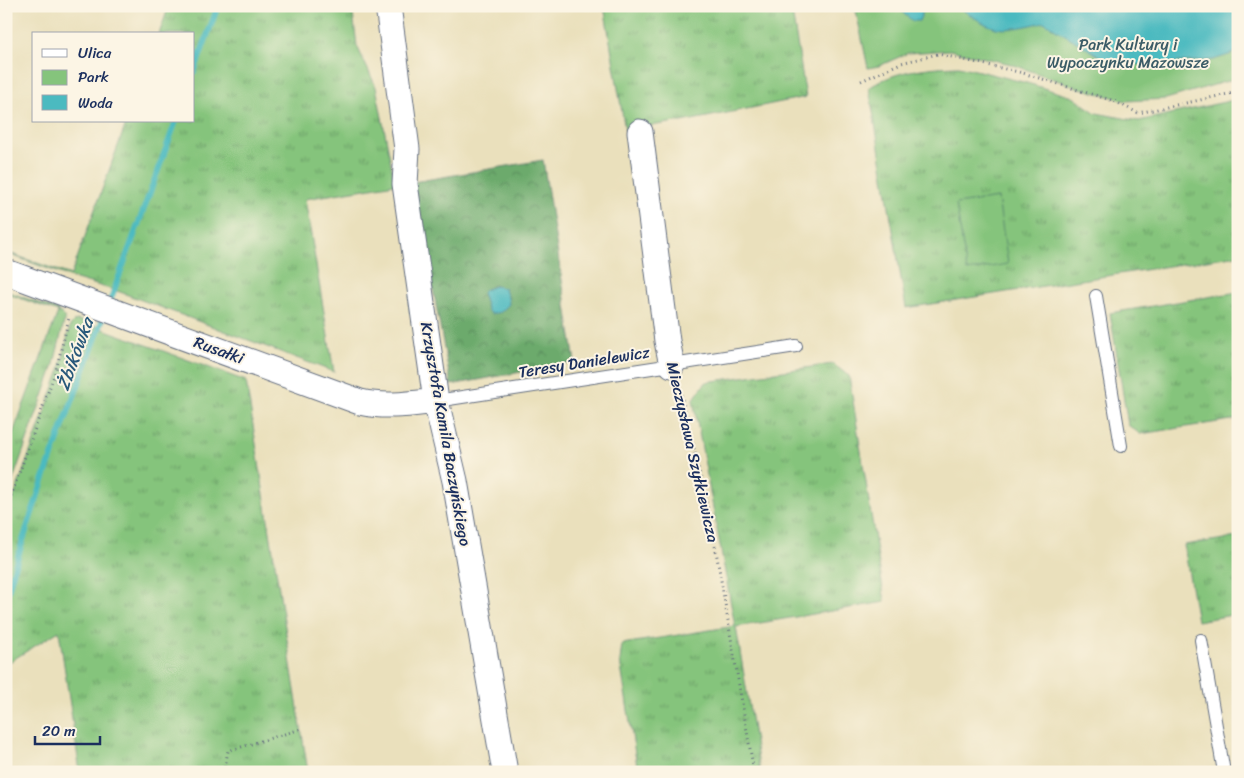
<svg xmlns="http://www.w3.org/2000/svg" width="1244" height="778" font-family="Sriracha,sans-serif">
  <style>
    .grass { fill: url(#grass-tufts); stroke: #507a6d }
    .forest { fill: url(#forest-crowns); stroke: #446c65 }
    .park { fill: #85c47c; stroke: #507a6d }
    .water { fill: #4bbac0; stroke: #33748f }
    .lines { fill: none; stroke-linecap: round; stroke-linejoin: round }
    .stream { stroke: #4bbac0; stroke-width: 6 }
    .service-casing { stroke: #636d7f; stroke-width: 14 }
    .minor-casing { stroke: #636d7f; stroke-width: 27 }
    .path { stroke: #636d7f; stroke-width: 3; stroke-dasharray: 1 4; stroke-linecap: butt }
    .service { stroke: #fff; stroke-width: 12 }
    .minor { stroke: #fff; stroke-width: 25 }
    .labels { text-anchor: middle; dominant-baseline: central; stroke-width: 4; stroke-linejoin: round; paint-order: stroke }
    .park-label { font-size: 16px; fill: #3b5c67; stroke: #fcf5e5 }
    .street-label { font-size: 16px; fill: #1b2f5e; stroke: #fcf5e5 }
    .water-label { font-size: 18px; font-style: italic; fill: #29597b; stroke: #fcf5e5 }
  </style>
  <defs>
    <pattern id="grass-tufts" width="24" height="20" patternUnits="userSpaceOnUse" patternTransform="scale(1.25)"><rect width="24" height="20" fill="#85c47c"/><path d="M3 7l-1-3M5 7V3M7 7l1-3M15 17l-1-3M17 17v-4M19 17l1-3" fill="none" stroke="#6ca069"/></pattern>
    <pattern id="forest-crowns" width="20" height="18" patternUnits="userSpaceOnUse" patternTransform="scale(1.25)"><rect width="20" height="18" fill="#6caa6c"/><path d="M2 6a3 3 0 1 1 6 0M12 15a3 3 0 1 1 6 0" fill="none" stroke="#588b5c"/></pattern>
  </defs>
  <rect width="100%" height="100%" fill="#fcf5e5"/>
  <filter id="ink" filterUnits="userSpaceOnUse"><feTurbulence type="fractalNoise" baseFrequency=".02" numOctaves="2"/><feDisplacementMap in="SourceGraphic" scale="10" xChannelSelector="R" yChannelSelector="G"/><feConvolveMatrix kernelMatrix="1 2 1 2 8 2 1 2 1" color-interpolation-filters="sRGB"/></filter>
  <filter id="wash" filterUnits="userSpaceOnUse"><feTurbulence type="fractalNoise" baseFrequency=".0096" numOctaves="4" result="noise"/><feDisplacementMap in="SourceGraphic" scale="20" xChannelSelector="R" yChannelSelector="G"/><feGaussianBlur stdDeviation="1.12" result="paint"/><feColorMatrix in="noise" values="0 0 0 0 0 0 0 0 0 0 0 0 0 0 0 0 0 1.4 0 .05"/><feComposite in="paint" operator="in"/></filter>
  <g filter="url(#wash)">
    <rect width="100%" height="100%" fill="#eae0bc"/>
    <!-- grass -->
    <path class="grass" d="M169,6H352L357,46L376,87L395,184L305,199L334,372L120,292L70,277L6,253V252L71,275L127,121H194V34H159Z
      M604,6H791L806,97L682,122H676L625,130Z
      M959,66L1027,83L1073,97L1096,113L1139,121L1238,99V255L906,308L869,88C895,70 928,67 959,66Z
      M6,291L58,310V312L61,313L65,318L53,368L6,499V452L58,312L6,293Z
      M1238,292V419L1140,434L1128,425L1110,313Z
      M78,320L246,381L308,772H80L59,631L6,664V518L60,370L70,326L74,321Z
      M833,364L849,376L885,602L736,627L760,772H638L620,661L622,644L735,626L693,400L706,382Z
      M1238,537V614L1197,621L1184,545Z"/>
    <!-- forest -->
    <path class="forest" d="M543,160L575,362L451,385L413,182Z"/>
    <!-- park -->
    <path class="park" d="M855,6H1238V78L1166,99L1126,101L1076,87L1011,64L950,50L908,53L879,66L868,68Z
      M998,198L1008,264L967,271L956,204Z"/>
    <!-- water -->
    <path class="water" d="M899,6H925L919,21H913L904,14Z
      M957,6H1238V52L1213,60L1183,62L1131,65L1111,63L1044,22C1031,25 1008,31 996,28C982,24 969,14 957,6Z
      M495,286L504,288L508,298L509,304L501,312L491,314L488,311L482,293L484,290Z"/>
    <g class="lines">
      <!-- stream -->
      <path class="stream" d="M194,72L218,6
        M109,304L176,121
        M6,598C32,501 71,407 105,313"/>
    </g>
  </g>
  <g filter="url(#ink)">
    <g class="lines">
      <defs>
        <path id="service" d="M1096,296L1121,446
          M436,401L796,346
          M1201,640L1224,772"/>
        <path id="minor" d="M388,6L407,149L405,184L436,401L455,481L505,772
          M640,132L667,341L672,365
          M6,272L360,402C386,408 410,404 436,401"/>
      </defs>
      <!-- service casing -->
      <use href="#service" class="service-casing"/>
      <!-- minor casing -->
      <use href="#minor" class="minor-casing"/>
      <!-- path -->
      <path class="path" d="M861,81L901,63L938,54L1023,73L1114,101L1138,113L1238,92
        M679,385L711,522L754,772
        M6,510L56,370L69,318
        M224,772L228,751L301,729"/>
      <!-- service -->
      <use href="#service" class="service"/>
      <!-- minor -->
      <use href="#minor" class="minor"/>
    </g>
  </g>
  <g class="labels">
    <!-- park labels -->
    <g class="park-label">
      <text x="1128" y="44">Park Kultury i<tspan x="1128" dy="18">Wypoczynku Mazowsze</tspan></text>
    </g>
    <!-- street labels -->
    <g class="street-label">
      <text transform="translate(219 350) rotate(20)">Rusałki</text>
      <text transform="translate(584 362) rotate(-9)">Teresy Danielewicz</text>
      <text transform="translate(446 434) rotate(80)">Krzysztofa Kamila Baczyńskiego</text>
      <text transform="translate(693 452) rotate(77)">Mieczysława Szyłkiewicza</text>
    </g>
    <!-- water labels -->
    <g class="water-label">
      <text transform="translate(75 354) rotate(-70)">Żbikówka</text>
    </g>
  </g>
  <!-- margin -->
  <rect width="1244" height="778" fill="none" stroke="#fcf5e5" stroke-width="25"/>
  <!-- legend -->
  <rect x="32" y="32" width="162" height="90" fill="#fcf5e5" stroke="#a2a6af"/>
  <rect x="42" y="49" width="25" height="8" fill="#ffffff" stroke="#a2a6af"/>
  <text x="78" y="58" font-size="15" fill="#1b2f5e">Ulica</text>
  <rect x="42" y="70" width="25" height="15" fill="#85c47c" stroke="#a2a6af"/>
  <text x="78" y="82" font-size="15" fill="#1b2f5e">Park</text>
  <rect x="42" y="95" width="25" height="15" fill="#4bbac0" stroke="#a2a6af"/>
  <text x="78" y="108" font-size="15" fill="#1b2f5e">Woda</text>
  <!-- scale -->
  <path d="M35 736v8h65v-8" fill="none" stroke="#1b2f5e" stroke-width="2.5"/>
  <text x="42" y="736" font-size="15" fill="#1b2f5e" stroke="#fcf5e5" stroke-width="4" paint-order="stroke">20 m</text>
</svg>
